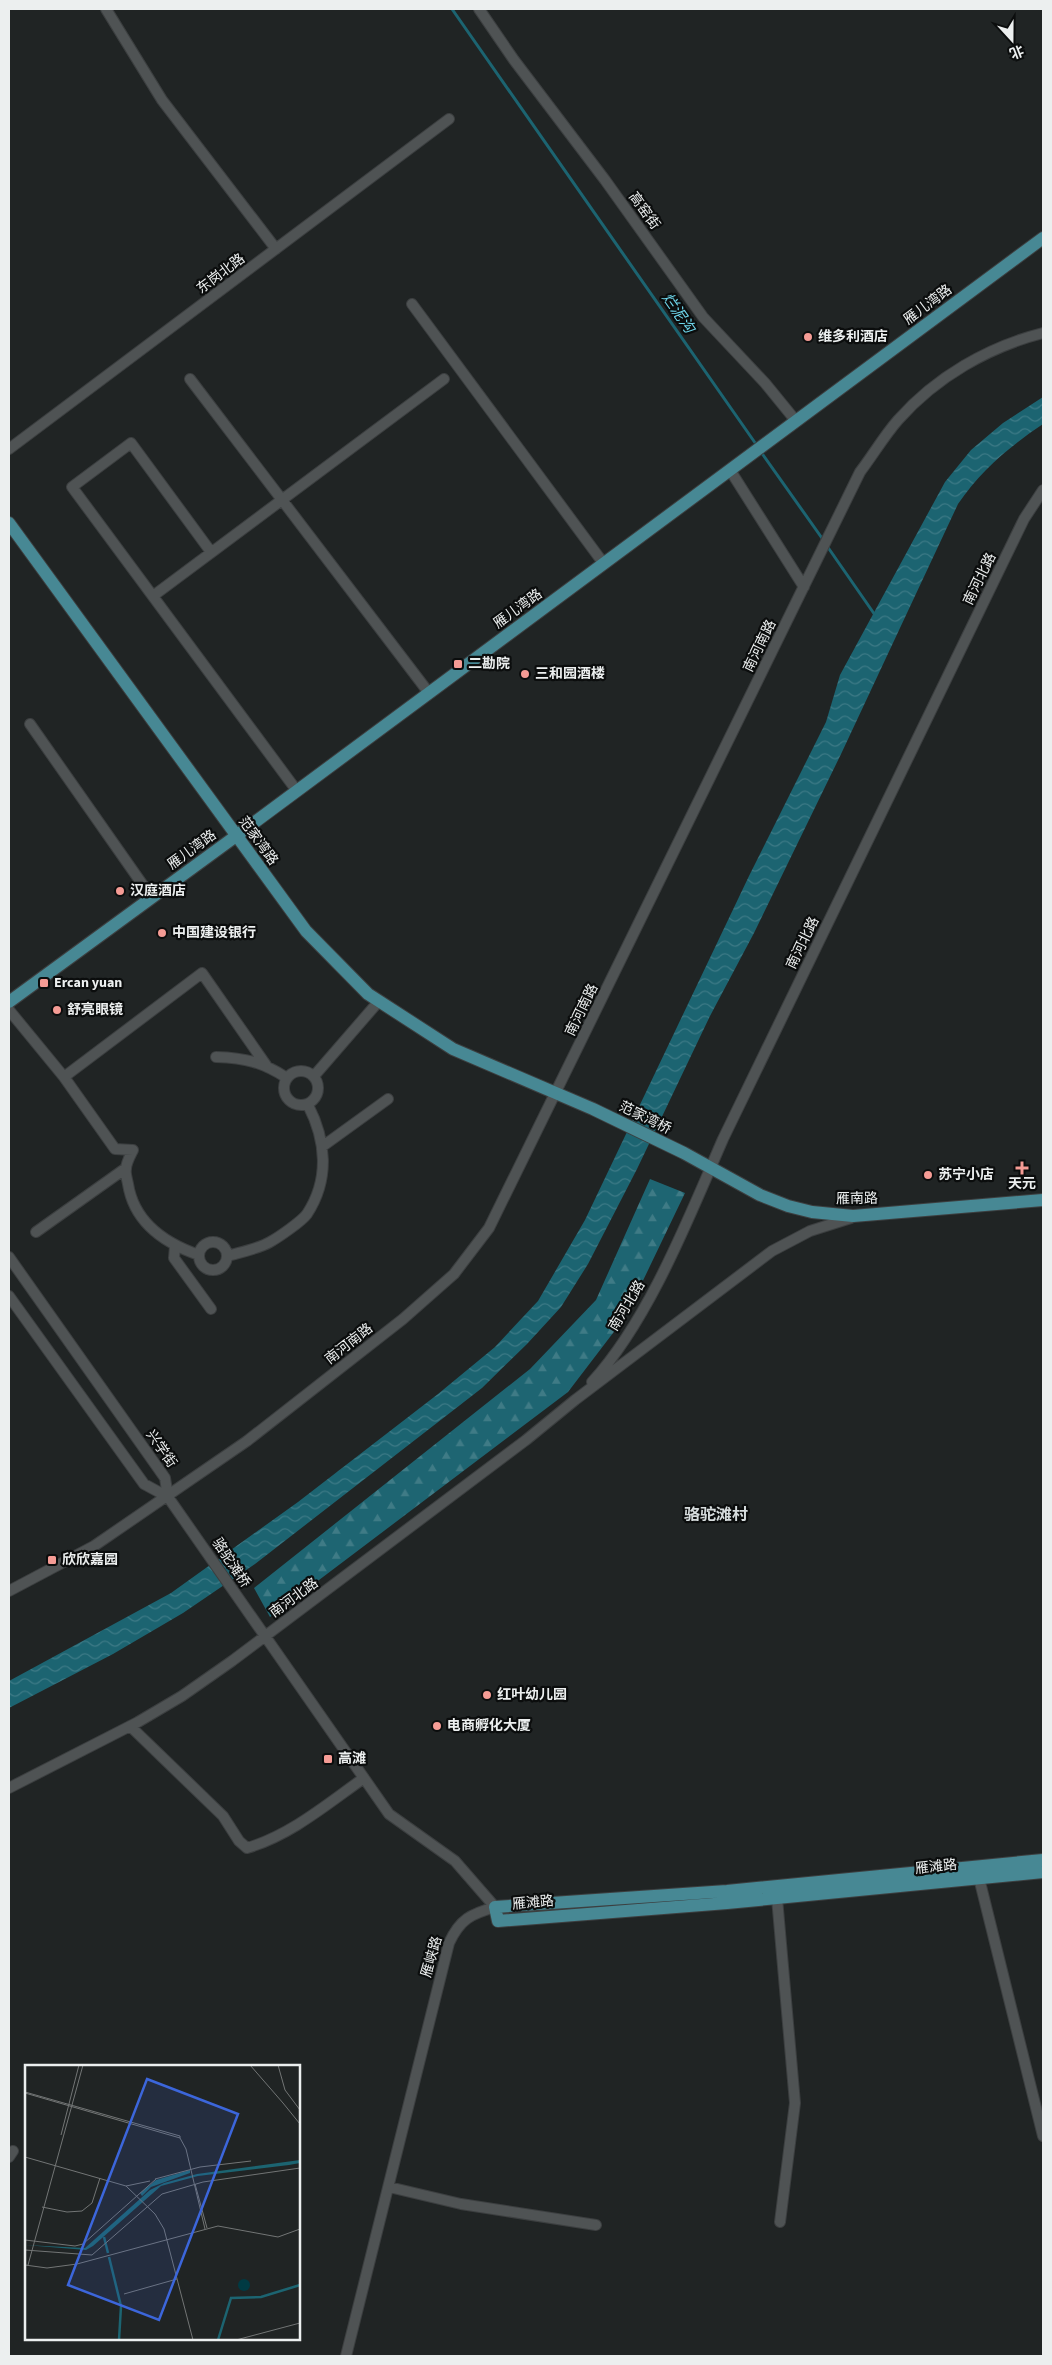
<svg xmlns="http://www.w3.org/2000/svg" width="1052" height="2365" font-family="'Source Sans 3','Noto Sans SC',sans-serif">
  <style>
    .forest { fill: url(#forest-firs) }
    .water { fill: url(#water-waves) }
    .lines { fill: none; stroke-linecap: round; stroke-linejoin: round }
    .stream { stroke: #1c6471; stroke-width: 3 }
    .minor-casing { stroke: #3c3f40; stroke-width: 12 }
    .major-casing { stroke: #3c3f40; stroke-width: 14 }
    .minor { stroke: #4f5354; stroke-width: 10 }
    .major { stroke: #478894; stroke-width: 12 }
    .poi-dot { fill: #f59c95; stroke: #0b0d0d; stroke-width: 2 }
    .labels { text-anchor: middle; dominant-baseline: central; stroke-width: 4.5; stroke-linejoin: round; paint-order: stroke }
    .street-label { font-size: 14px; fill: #ecefef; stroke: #0b0d0d }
    .poi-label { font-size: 14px; font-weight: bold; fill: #ecefef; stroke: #0b0d0d; text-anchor: start }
    .water-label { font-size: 15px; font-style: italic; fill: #6fd7ec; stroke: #0b0d0d }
    .quarter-label { font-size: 16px; font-weight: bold; fill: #d6dcdd; stroke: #0b0d0d }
    .inset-river { fill: none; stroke: #1c6471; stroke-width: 2.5 }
    .inset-road { fill: none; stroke: #727575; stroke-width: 1 }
    .view { fill: #3c66db; fill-opacity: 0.15; stroke: #3c66db; stroke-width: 2.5 }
    .inset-edge { fill: none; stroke: #ecefef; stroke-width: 2.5 }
  </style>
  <defs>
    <pattern id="forest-firs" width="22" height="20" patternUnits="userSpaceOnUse" patternTransform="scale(1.25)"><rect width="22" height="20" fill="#1e6572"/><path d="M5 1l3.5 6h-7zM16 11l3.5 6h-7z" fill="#3f7b86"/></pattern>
    <pattern id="water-waves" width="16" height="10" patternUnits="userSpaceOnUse" patternTransform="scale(1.25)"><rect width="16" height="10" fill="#1c6471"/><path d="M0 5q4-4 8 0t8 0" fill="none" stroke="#3d7a86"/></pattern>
  </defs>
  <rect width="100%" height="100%" fill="#202424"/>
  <!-- forest -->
  <path class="forest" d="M650,1179L685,1193L626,1316L568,1392L270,1617L254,1588L530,1369L596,1300Z"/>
  <!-- water -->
  <path class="water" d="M1043,397V424C1009,447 981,470 958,504L842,752L754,933L710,1016L637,1169L588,1264L561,1307L527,1344L482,1388L255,1564L183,1613L113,1654L9,1708V1681L171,1593L298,1502L438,1394L495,1347L538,1301L585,1220L749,876L826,722L840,675L945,482L971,450L1003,423Z"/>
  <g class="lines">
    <!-- stream -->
    <path class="stream" d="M452,9L758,447
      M761,452L824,541
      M827,546L875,615"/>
    <defs>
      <path id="minor" d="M106,9L162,100L276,249
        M479,9L514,60L605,180L703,317L765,383L796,421
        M412,304L604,564
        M190,379L429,693
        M9,449L449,119
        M730,470L804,587
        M211,552L131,443L72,487L297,791
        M153,596L444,379
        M30,724L152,898
        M9,1010L64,1077L115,1149L133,1150C130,1156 126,1163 126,1169C125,1173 127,1179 128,1184C134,1222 164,1243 199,1255
        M216,1057C246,1058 262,1062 287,1078
        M284 1088a17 17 0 1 1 34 0a17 17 0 1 1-34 0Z
        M314,1076L379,1001
        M64,1077L202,973L266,1065
        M323,1146L388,1099
        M36,1232L126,1168
        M199 1256a14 14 0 1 1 28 0a14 14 0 1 1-28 0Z
        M175,1246L174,1258L211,1309
        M227,1256C241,1252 258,1249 270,1242C279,1237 302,1221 307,1214C330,1179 326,1140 308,1105
        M9,1257L165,1478L168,1497
        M9,1296L144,1484L168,1497L389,1814L455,1861L495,1907C471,1914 460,1919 449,1943L346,2356
        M592,1382C649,1320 689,1217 723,1139L1024,519L1043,490
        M9,1591L94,1546L247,1441L403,1319L454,1274L489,1228L860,472C873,455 884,436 898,420C936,377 988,347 1043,333
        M130,1726L223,1816L239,1841L247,1848C291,1835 327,1804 364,1778
        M9,1788L138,1722L182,1696L232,1661L526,1440L575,1400L772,1251L810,1231L851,1218
        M979,1878L1043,2136
        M777,1898L795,2103L780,2222
        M9,2157L13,2151
        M389,2187L461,2204L596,2225"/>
      <path id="major" d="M9,523L306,931L368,994L453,1049L593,1109L684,1153L760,1195L788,1206L812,1212L853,1216L1043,1200
        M9,1002L236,836L1043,238
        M1043,1860L727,1891L495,1907L498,1921L727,1903L1043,1872"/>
    </defs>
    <!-- minor casing -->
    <use href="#minor" class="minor-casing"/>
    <!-- major casing -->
    <use href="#major" class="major-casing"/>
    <!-- minor -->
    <use href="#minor" class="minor"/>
    <!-- major -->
    <use href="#major" class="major"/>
  </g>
  <!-- markers -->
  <g class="poi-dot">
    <circle cx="808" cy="337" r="5"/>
    <rect x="453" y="659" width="10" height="10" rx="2.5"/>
    <circle cx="525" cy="674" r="5"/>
    <circle cx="120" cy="891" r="5"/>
    <circle cx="162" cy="933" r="5"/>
    <rect x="39" y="978" width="10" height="10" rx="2.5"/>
    <circle cx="57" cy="1010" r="5"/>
    <path d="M1019.5 1160.5h5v5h5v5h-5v5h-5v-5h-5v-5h5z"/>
    <circle cx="928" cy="1175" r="5"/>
    <rect x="47" y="1555" width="10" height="10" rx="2.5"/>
    <circle cx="487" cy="1695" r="5"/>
    <circle cx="437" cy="1726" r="5"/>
    <rect x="323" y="1754" width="10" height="10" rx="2.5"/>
  </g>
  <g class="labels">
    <!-- street labels -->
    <g class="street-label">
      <text transform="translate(644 211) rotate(54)">高窑街</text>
      <text transform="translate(221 274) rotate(-37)">东岗北路</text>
      <text transform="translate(928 305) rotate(-37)">雁儿湾路</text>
      <text transform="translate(980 579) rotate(-64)">南河北路</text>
      <text transform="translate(518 609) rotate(-36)">雁儿湾路</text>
      <text transform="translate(760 646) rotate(-64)">南河南路</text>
      <text transform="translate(258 841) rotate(54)">范家湾路</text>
      <text transform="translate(192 850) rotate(-36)">雁儿湾路</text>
      <text transform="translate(803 943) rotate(-64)">南河北路</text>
      <text transform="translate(582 1010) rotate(-64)">南河南路</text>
      <text transform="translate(645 1118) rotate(26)">范家湾桥</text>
      <text transform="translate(857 1199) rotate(-1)">雁南路</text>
      <text transform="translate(627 1306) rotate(-59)">南河北路</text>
      <text transform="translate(349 1344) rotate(-38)">南河南路</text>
      <text transform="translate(161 1449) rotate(55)">兴学街</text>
      <text transform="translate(231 1563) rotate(56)">骆驼滩桥</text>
      <text transform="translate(294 1598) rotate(-36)">南河北路</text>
      <text transform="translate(936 1867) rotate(-6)">雁滩路</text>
      <text transform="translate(533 1903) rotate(-5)">雁滩路</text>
      <text transform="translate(432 1957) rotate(-74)">雁峡路</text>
    </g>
    <!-- poi labels -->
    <g class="poi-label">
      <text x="818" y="337">维多利酒店</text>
      <text x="468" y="664">二勘院</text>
      <text x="535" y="674">三和园酒楼</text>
      <text x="130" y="891">汉庭酒店</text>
      <text x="172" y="933">中国建设银行</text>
      <text x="54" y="983">Ercan yuan</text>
      <text x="67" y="1010">舒亮眼镜</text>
      <text x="938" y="1175">苏宁小店</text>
      <text x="1022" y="1184" text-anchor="middle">天元</text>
      <text x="62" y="1560">欣欣嘉园</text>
      <text x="497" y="1695">红叶幼儿园</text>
      <text x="447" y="1726">电商孵化大厦</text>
      <text x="338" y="1759">高滩</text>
    </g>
    <!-- water labels -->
    <g class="water-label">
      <text transform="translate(678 313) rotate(55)">烂泥沟</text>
    </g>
    <!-- quarter labels -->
    <g class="quarter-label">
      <text x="716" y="1515">骆驼滩村</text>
    </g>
  </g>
  <!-- overview -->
  <g transform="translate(25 2065)">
    <rect width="275" height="275" fill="#202424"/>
    <path d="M213 220a6 6 0 1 1 12 0a6 6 0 1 1-12 0Z" fill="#003a43"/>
    <path d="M165,105V108L126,122L117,131L115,128L131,115Z" fill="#1e6572"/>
    <path d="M275,95V98L264,100L173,111L136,121L68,181L61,185L0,180L60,183L125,125L139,118L172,109Z" fill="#1c6471"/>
    <path class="inset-river" d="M79,172L83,188M84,192L96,241L94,275M193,275L206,233L236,232L275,220"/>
    <path class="inset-road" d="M225,0L258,38M253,0L260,25L275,45M0,27L155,71V73L0,28M258,38L275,59M36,70L54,0M155,73L161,84L180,164M0,92L101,121L130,149L139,164L168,275M130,114L175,102L226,96M170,119L182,163M101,121L125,116M17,142L42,147L57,146L67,138L75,113M0,175L50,181L58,179L131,114M0,185L67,190L137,129L178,117L275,103M0,200L22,203L52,199L193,161L253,172L275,164M3,200L58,0M99,229L152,214M211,275L275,258"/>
    <path class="view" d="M122,14L213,49L134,255L43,220Z"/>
    <rect width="275" height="275" class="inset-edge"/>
  </g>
  <!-- border -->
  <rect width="1052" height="2365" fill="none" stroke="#ecefef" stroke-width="20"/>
  <!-- north arrow -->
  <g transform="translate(1012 40) rotate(159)" stroke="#0b0d0d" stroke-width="4" paint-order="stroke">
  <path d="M0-4L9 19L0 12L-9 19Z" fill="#ecefef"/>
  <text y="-8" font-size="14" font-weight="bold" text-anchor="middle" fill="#ecefef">北</text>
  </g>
</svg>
